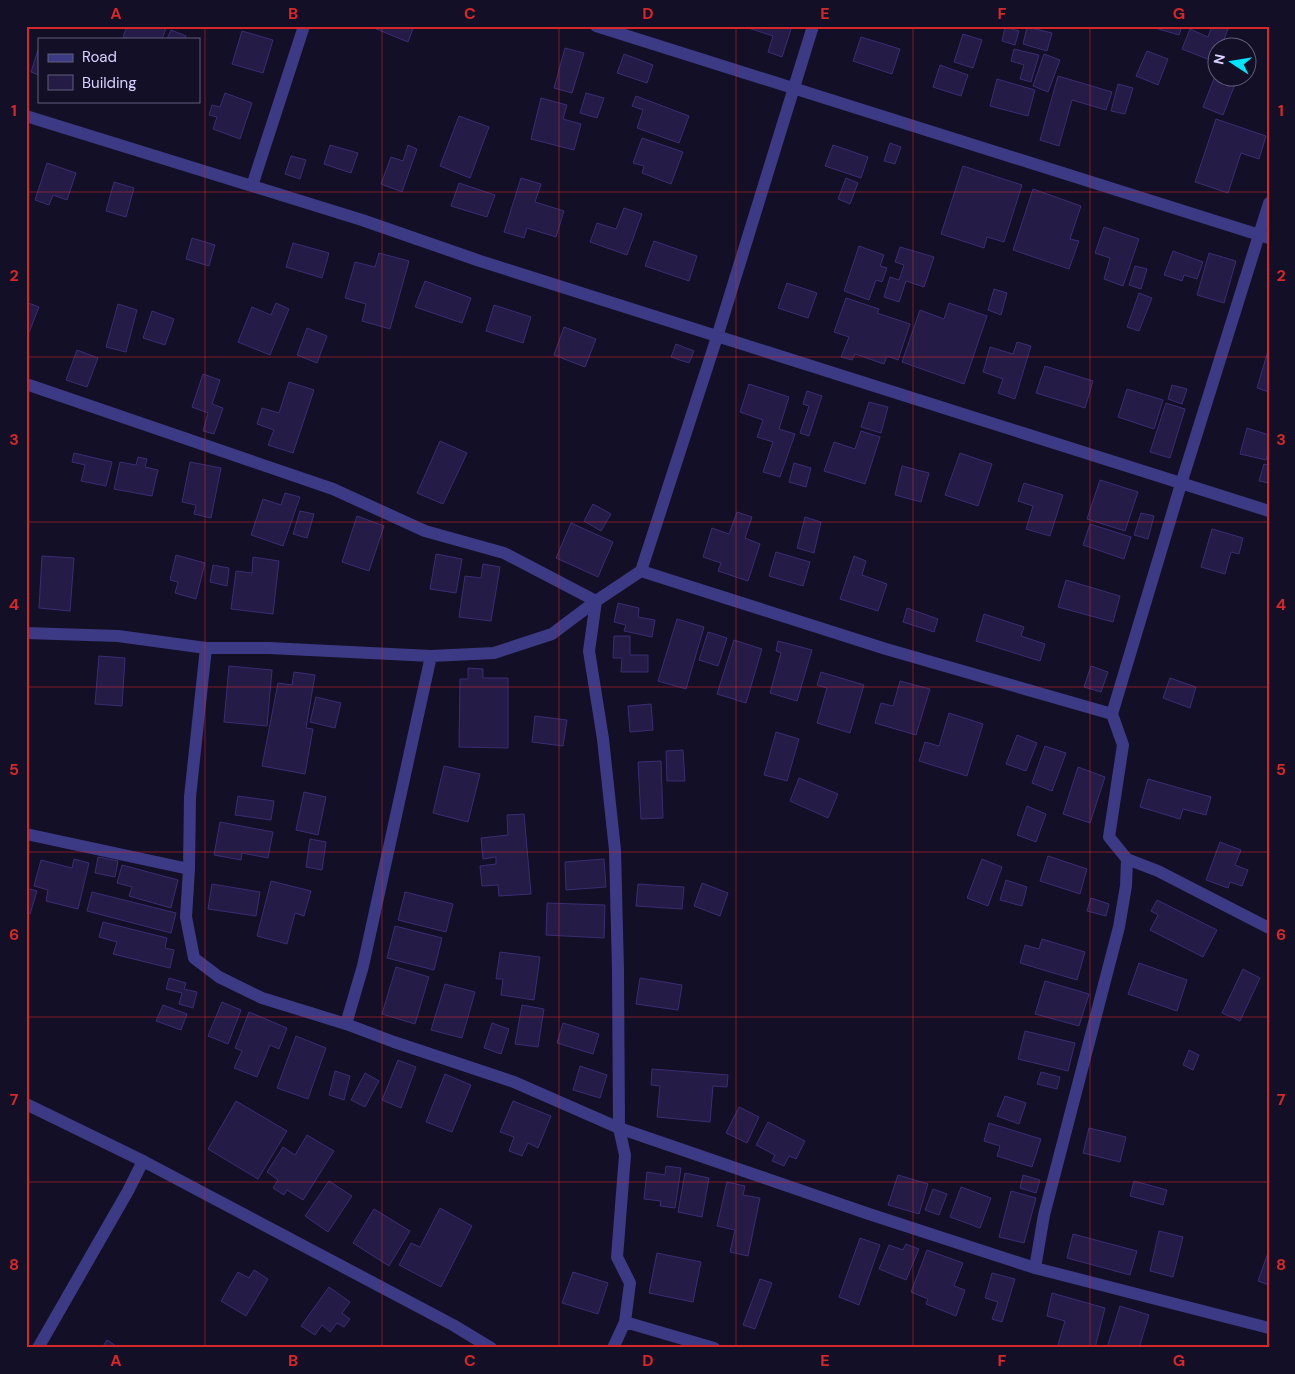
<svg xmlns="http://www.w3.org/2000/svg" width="1295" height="1374" font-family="'DM Sans',sans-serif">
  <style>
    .building { fill: #241b47; stroke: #3b2d73 }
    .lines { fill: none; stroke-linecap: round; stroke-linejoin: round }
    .street { stroke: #3d3a85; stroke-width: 12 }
    .grid { fill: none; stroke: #d62828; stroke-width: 1; stroke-opacity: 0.55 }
    .neatline { fill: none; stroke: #d62828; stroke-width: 2 }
    .grid-label { font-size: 16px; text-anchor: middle; font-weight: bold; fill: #d62828 }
  </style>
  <rect width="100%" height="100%" fill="#130f26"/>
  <!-- building -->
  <path class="building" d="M127,26H167L162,39H129L123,37Z
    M369,26H414L408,42Z
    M742,26H792L782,57L768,52L773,36Z
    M1155,26H1182L1179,35L1155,28Z
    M1212,26H1229L1221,48H1218V56L1215,62L1182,49L1190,29L1208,37Z
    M1005,27L1019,31L1015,45L1002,41Z
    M1027,27L1052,33L1047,51L1023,44Z
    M171,30L186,36L185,39H167Z
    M242,31L273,40L263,73L232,64Z
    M963,34L982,40L973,68L954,62Z
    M861,37L900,49L892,74L853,61Z
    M39,47V75L31,72Z
    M565,48L584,53L572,93L554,88Z
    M1014,49L1039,55L1031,82L1020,79L1024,65L1011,61Z
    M1147,51L1168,59L1158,85L1136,76Z
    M624,54L653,65L647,83L617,73Z
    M1044,54L1060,60L1048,92L1033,86Z
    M940,65L968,75L961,96L933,87Z
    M1058,76L1112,92L1106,110L1072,100L1059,146L1040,140Z
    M1215,76L1235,84L1223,115L1203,107Z
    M997,79L1035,90L1028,116L990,106Z
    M1118,84L1133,88L1125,114L1111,111Z
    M225,93L252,103L240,139L213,129L217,117L209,115L212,105L220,107Z
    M586,93L604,98L597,118L580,113Z
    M636,96L689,116L679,143L637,128L643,110L632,106Z
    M541,98L567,105L563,119L581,124L574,150L531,139Z
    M459,116L489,127L470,178L440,166Z
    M1216,119L1266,136L1259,159L1241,153L1228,193L1195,182Z
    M642,138L683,152L671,184L642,173L644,166L633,163Z
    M890,143L901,147L895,164L884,161Z
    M330,145L358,153L351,173L324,164Z
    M408,145L417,149L402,192L381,184L391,157L403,161Z
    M833,145L868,157L861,178L825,166Z
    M291,156L306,160L300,179L285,174Z
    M47,163L76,173L67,200L53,195L49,205L35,200Z
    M963,166L1022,185L1004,242L987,237L984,248L941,234Z
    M521,178L541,184L535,202L564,211L556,237L527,228L524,238L504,232Z
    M846,178L858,183L850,204L838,199Z
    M114,182L134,188L126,217L106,211Z
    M459,183L495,195L487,217L451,206Z
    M1033,189L1081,206L1070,239L1079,241L1069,269L1013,250Z
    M624,208L642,214L627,255L590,242L597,223L616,229Z
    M1104,227L1139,239L1123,286L1104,279L1110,258L1095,253Z
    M192,238L215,245L209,266L186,259Z
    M654,241L697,256L689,281L645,266Z
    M293,243L329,253L322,278L286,267Z
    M859,246L884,255L880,266L887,268L882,282L876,280L869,300L844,291Z
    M900,247L934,257L924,287L906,281L899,302L884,297L890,277L899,280L904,265L895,262Z
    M1173,251L1203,262L1197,279L1184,275L1182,281L1164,275Z
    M379,253L409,261L390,329L362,321L366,304L345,298L355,262L375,267Z
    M1209,253L1236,261L1224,303L1197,295Z
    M1135,266L1147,269L1141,289L1129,285Z
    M425,281L471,298L462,323L415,307Z
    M787,283L817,293L808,318L778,308Z
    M994,289L1007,293L1001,315L988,310Z
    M1139,293L1152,298L1139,331L1127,327Z
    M846,298L879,309L877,313L910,324L898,360L887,356L884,364L855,354L852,360L841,357L849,337L834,332Z
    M26,302L39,307L28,335H26Z
    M276,303L289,309L270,355L238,342L252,307L271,315Z
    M949,303L987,316L964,384L902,362L920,310L944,319Z
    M118,304L137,310L126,352L106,347Z
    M494,305L531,317L523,343L486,331Z
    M152,311L174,319L165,345L143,338Z
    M564,327L596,339L585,367L554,355Z
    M307,328L327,336L317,363L297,355Z
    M1017,342L1031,346L1015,399L998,393L1003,379L983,372L990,347L1013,354Z
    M676,344L694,351L689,363L671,357Z
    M77,350L98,358L87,387L66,380Z
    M1268,351H1269V392L1257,388Z
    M1045,366L1093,381L1085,408L1036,393Z
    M203,374L220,380L212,404L223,408L214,434L203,431L208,413L192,407Z
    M289,382L314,390L293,453L268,445L274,430L257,424L262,408L279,413Z
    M749,384L789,397L779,429L795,434L780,477L763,472L773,442L757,437L763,420L740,412Z
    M1172,385L1187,389L1182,404L1168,399Z
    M1127,389L1163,400L1154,429L1118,417Z
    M807,391L822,396L809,436L800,433L809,406L803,404Z
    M869,402L888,407L881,433L861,427Z
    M1166,403L1185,409L1170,458L1150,452Z
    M1247,428L1269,435V449L1266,460L1240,454Z
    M861,431L880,437L865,484L824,471L834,442L855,449Z
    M440,441L467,453L443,504L417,493Z
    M74,453L112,462L106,486L81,481L85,465L72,462Z
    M960,453L992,464L978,506L945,495Z
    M138,457L147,459L145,467L158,470L152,496L114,489L120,462L136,465Z
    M190,462L221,468L211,518L194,514L196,505L182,502Z
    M794,463L811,468L806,487L789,482Z
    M1264,464L1269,465V483L1259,481Z
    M902,466L929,473L921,502L895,495Z
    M1100,480L1138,492L1125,531L1087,519Z
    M1024,483L1063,495L1050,536L1026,529L1033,506L1018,501Z
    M285,493L300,497L283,546L251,535L263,499L281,505Z
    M593,504L611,514L601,531L584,521Z
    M300,511L314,514L307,538L293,534Z
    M737,512L752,517L745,538L760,544L748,581L718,571L721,563L703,557L712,528L729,534Z
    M1141,513L1154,516L1148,539L1134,535Z
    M357,516L384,526L369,571L342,562Z
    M805,517L821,522L814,553L797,548Z
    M571,523L613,542L598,577L556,558Z
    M1090,524L1131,537L1124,559L1083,545Z
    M1212,529L1243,538L1239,554L1231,552L1225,574L1201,567Z
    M776,552L810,562L803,586L769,576Z
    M436,554L462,559L456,593L430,589Z
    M176,555L205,563L196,599L175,593L178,582L170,580Z
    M42,556L74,558L70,611L39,608Z
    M854,556L866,561L862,575L887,584L878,611L840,599Z
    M253,557L279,561L273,614L231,609L236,571L252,573Z
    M483,564L500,567L491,621L459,617L465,576L481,578Z
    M213,565L229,568L227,586L210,582Z
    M1066,580L1120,596L1113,622L1058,607Z
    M618,603L639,608L638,617L655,620L652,637L624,631L626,625L614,622Z
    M907,608L938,619L934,632L903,622Z
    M984,614L1024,627L1021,636L1045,644L1040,661L976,641Z
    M677,619L704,627L686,689L658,681Z
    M708,632L727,638L718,666L699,660Z
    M614,636H630V655H648V672H621L622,658H613Z
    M734,640L762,649L746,703L717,694Z
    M778,641L812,650L797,701L770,693L781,653L776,651Z
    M99,656L125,658L122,706L95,704Z
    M229,666L272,670L267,726L224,722Z
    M1091,666L1108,672L1101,692L1084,687Z
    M468,668L483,669V678H508V748L459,747L460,679H468Z
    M294,672L315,675L306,728L313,729L305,774L262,766L278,683L292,685Z
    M821,672L864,685L850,733L817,723L827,688L817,685Z
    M1170,678L1196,687L1190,708L1163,698Z
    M900,681L930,689L916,735L875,723L881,703L893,706Z
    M316,697L341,703L335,728L310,722Z
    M651,704L653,730L630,732L628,706Z
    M949,713L983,724L967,776L919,761L925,742L939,746Z
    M535,716L567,720L563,746L532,742Z
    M776,732L799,739L787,781L764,775Z
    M1017,735L1037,743L1026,771L1006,764Z
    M1045,746L1066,753L1052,791L1032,783Z
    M683,750L685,781H667L666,751Z
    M661,761L663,818L641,819L638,762Z
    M444,766L480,774L468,822L433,813Z
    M1078,767L1105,777L1090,823L1063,814Z
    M799,778L838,794L828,818L790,801Z
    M1148,779L1211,797L1206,815L1183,809L1180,819L1140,807Z
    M304,792L326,797L318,835L296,830Z
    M238,796L274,801L271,820L235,815Z
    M1027,806L1046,814L1036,842L1017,835Z
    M524,814L531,894L499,896L498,885L482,886L480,866L496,864V857L483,859L481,838L508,835L507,815Z
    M220,822L273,832L268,858L242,853L241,860L214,855Z
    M310,839L326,842L322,870L306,867Z
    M1220,842L1241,850L1235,865L1248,870L1242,886L1230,882L1228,888L1206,880Z
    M1048,856L1087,869L1080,894L1040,881Z
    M98,857L118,861L115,877L95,873Z
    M74,859L89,863L78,909L46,901L48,890L34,886L41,860L72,868Z
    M604,859L606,887L566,890L565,862Z
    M982,859L1002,867L988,906L967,898Z
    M122,865L178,880L171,908L129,896L132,887L117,883Z
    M1006,880L1027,887L1022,906L1000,900Z
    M271,881L311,891L304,916L295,913L287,944L257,936Z
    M702,883L728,893L720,916L694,906Z
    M212,884L260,892L256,916L208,909Z
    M638,884L684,887L682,909L636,906Z
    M26,888L37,891L30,914L26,913Z
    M92,892L176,913L171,933L87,911Z
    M405,892L453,904L446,932L398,920Z
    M1091,898L1109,904L1106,916L1087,911Z
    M1157,900L1217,930L1203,957L1150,930L1158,915L1151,911Z
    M547,903L605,905L604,938L546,935Z
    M103,922L167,938L165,948L174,950L170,968L113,954L117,942L99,937Z
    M395,926L442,938L434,970L387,958Z
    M1042,939L1085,952L1077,980L1020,963L1025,945L1039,949Z
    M500,952L540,957L534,1000L501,995L503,979H496Z
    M1139,963L1187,980L1177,1011L1128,994Z
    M396,967L429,977L415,1024L382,1014Z
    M1243,969L1260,978L1240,1021L1222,1013Z
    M169,978L186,983L184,989L197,992L193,1008L179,1004L182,993L166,989Z
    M640,978L682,985L678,1010L636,1004Z
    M1045,981L1089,994L1079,1026L1035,1014Z
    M445,984L475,992L462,1038L431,1030Z
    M222,1002L241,1010L228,1044L208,1036Z
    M163,1005L187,1014L181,1030L156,1021Z
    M522,1005L544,1009L538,1047L515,1044Z
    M249,1012L287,1028L279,1049L270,1045L257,1077L234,1068L242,1051L235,1048Z
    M492,1023L509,1029L501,1054L484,1048Z
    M563,1023L599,1034L593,1054L557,1043Z
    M1025,1031L1075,1043L1068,1071L1018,1059Z
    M296,1036L326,1048L308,1099L277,1088Z
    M1189,1050L1199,1055L1193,1070L1183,1065Z
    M398,1060L416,1067L401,1108L382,1100Z
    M580,1066L607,1075L600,1098L573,1090Z
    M652,1069L728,1075L727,1087L713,1086L710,1122L657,1117L660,1086L651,1085Z
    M335,1071L350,1076L344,1100L329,1095Z
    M1041,1072L1060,1077L1057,1089L1037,1084Z
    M365,1073L379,1081L365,1107L351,1100Z
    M445,1074L471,1085L452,1132L426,1122Z
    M1005,1096L1026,1103L1019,1124L997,1116Z
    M236,1101L287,1131L258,1179L208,1149Z
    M513,1101L551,1116L538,1148L528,1143L522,1156L509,1151L514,1137L500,1132Z
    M739,1107L759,1117L747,1143L726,1133Z
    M768,1122L805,1141L796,1159L789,1156L784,1166L772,1161L775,1155L756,1145Z
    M989,1123L1041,1139L1032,1167L997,1156L1000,1146L984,1141Z
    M1089,1128L1126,1137L1120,1162L1083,1153Z
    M307,1135L334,1151L303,1200L287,1190L284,1195L273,1188L278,1180L267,1172L283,1147L295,1155Z
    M666,1166L681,1168L675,1208L660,1206L661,1201L644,1199L647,1172L665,1175Z
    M685,1173L709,1178L702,1217L678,1212Z
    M898,1175L928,1184L919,1214L888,1205Z
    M1023,1175L1040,1180L1036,1193L1020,1188Z
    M329,1181L352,1196L328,1232L305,1216Z
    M1134,1181L1167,1190L1163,1205L1130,1196Z
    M727,1182L745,1186L743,1195L760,1198L748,1256L730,1252L735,1230L717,1226Z
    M961,1187L991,1198L980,1228L950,1217Z
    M933,1189L947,1194L939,1215L925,1210Z
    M1011,1191L1036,1198L1024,1243L999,1237Z
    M440,1208L472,1226L441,1287L399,1265L411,1243L420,1247Z
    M374,1209L410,1231L389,1266L353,1243Z
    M1159,1231L1183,1237L1173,1277L1150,1271Z
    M1073,1234L1137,1251L1130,1275L1067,1258Z
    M860,1238L880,1245L859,1305L839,1297Z
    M906,1244L919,1249L906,1280L879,1269L889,1245L903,1250Z
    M927,1250L963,1263L954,1286L965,1290L956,1316L926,1304L928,1299L911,1292Z
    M1269,1250V1285L1258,1281Z
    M657,1253L701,1262L693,1302L649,1293Z
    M254,1270L268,1279L246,1316L221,1301L238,1272L249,1278Z
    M573,1272L608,1283L598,1314L562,1303Z
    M992,1273L1015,1279L1002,1322L992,1319L998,1302L985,1298Z
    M760,1279L772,1283L755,1329L743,1325Z
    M329,1287L350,1302L342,1313L350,1319L344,1327L337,1323L330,1332L322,1325L315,1335L301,1326Z
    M1052,1293L1105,1308L1095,1348H1057L1065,1321L1047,1316Z
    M1120,1306L1149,1315L1139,1348H1107Z
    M107,1340L119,1348H102Z"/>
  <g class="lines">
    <!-- street -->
    <path class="street" d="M596,26L1269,238
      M26,116L362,220L480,261L1269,511
      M252,186L304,26
      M26,384L333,489L425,531L504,553L596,601L589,651L603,739L615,850L618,970L619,1128L625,1155L617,1257L630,1283L625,1322L613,1348
      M641,571L886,649L1112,714
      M26,633L118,636L206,648H269L431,656L494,653L552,634L596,601L641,571L717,337L813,26
      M206,648L190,797L189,869L186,917L194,958L219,977L262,998L346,1024L394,1042L514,1082L619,1128L869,1214L1035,1268L1269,1328
      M26,834L189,869
      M1127,859L1158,871L1269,928
      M346,1024L363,966L431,656
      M26,1104L143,1161L453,1325L491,1348
      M1035,1268L1044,1215L1119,927L1126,886L1127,859L1109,837L1123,745L1112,714L1181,484L1269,203
      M625,1322L714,1348
      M38,1348L128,1191L143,1161"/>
  </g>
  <!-- grid -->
  <path class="grid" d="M205,26V1348M382,26V1348M559,26V1348M736,26V1348M913,26V1348M1090,26V1348M26,192H1269M26,357H1269M26,522H1269M26,687H1269M26,852H1269M26,1017H1269M26,1182H1269"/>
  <!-- border -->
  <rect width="1295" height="1374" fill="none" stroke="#130f26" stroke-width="55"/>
  <!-- legend -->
  <rect x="38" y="38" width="162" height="65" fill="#130f26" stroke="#625e7d"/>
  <rect x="48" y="54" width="25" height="8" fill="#3d3a85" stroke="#625e7d"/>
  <text x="82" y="62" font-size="15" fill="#d9d4ff">Road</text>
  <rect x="48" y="75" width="25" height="15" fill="#241b47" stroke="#625e7d"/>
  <text x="82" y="88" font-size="15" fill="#d9d4ff">Building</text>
  <!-- north arrow -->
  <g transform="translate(1232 62) rotate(282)"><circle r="24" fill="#130f26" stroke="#625e7d"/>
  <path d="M0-4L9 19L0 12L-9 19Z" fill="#00e5ff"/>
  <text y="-8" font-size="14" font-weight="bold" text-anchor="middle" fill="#d9d4ff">N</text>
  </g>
  <rect x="28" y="28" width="1240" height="1318" class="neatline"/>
  <g class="grid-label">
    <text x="116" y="19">A</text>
    <text x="293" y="19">B</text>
    <text x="470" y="19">C</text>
    <text x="648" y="19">D</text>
    <text x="825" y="19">E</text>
    <text x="1002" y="19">F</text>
    <text x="1179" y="19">G</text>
    <text x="14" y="116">1</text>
    <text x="1281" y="116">1</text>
    <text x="14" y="281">2</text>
    <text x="1281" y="281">2</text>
    <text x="14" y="445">3</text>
    <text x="1281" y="445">3</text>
    <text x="14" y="610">4</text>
    <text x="1281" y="610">4</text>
    <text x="14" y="775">5</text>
    <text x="1281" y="775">5</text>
    <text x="14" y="940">6</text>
    <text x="1281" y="940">6</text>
    <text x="14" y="1105">7</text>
    <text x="1281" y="1105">7</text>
    <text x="14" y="1270">8</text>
    <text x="1281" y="1270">8</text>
    <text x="116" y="1366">A</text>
    <text x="293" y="1366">B</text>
    <text x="470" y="1366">C</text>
    <text x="648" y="1366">D</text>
    <text x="825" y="1366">E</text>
    <text x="1002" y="1366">F</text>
    <text x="1179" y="1366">G</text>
  </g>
</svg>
